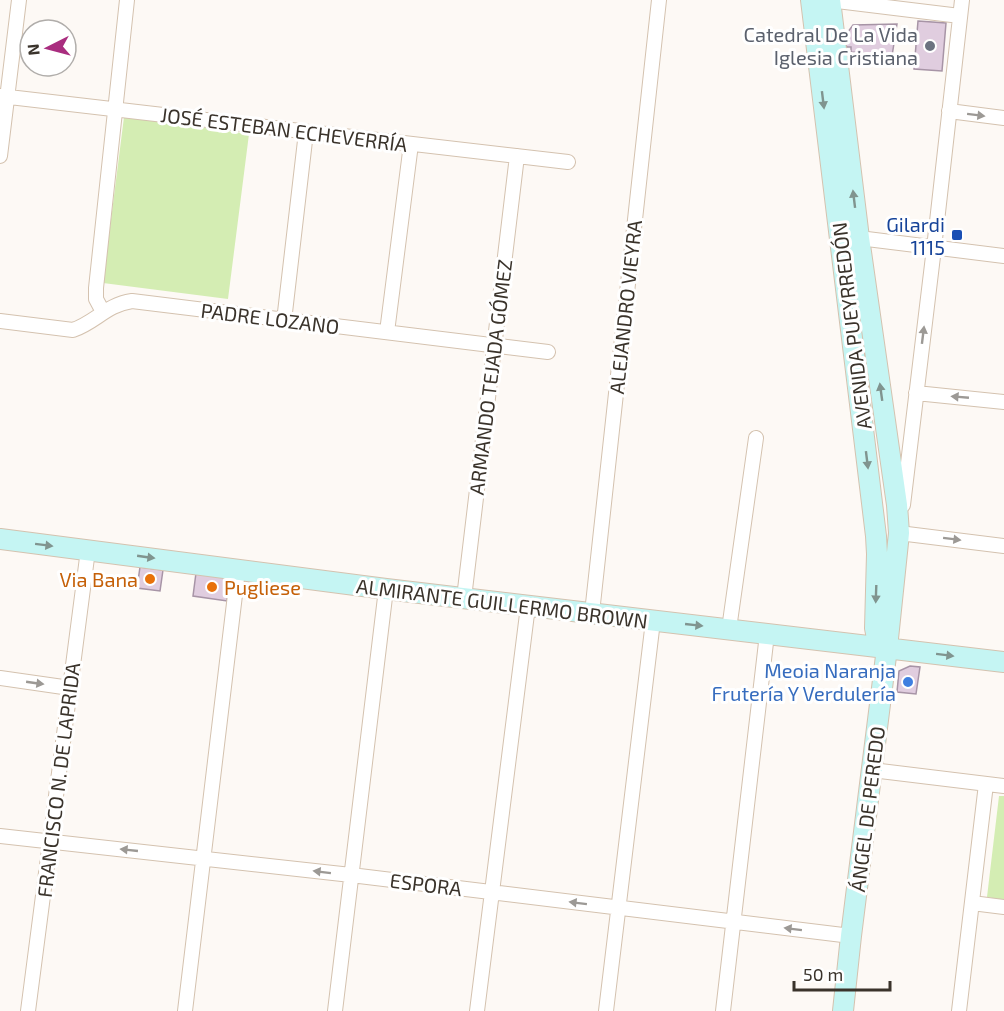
<svg xmlns="http://www.w3.org/2000/svg" width="1004" height="1011" font-family="'Exo 2',sans-serif">
  <style>
    .green { fill: #d4edb3 }
    .building { fill: #e0cddf; stroke: #a794a6; stroke-width: 1.5 }
    .lines { fill: none; stroke-linecap: round; stroke-linejoin: round }
    .street-casing { stroke: #d4c2af; stroke-width: 16 }
    .secondary-casing { stroke: #d4c2af; stroke-width: 22 }
    .street { stroke: #fff; stroke-width: 14 }
    .secondary { stroke: #c5f5f3; stroke-width: 20 }
    .oneway { fill: #80948f }
    .oneway2 { fill: #9c9995 }
    .worship-dot { fill: #6b7280; stroke: #fff; stroke-width: 2 }
    .transit-dot { fill: #1a4fb4; stroke: #fff; stroke-width: 2 }
    .food-dot { fill: #e8710a; stroke: #fff; stroke-width: 2 }
    .shop-dot { fill: #3f7fe0; stroke: #fff; stroke-width: 2 }
    .labels { text-anchor: middle; dominant-baseline: central; stroke-width: 6; stroke-linejoin: round; paint-order: stroke }
    .worship-label { font-size: 20px; fill: #5b616d; stroke: #fff; text-anchor: end }
    .street-label { font-size: 20px; fill: #3a332b; stroke: #fff }
    .transit-label { font-size: 20px; fill: #164399; stroke: #fff; text-anchor: end }
    .food-label { font-size: 20px; fill: #c56008; stroke: #fff; text-anchor: end }
    .shop-label { font-size: 20px; fill: #366cbe; stroke: #fff; text-anchor: end }
  </style>
  <rect width="100%" height="100%" fill="#fdf9f5"/>
  <!-- green -->
  <path class="green" d="M124,117L249,134L228,299L103,283Z
    M999,796H1004V900L987,897Z"/>
  <!-- building -->
  <path class="building" d="M918,21L946,23L942,71L914,69Z
    M897,24L892,56L851,52V47H847L843,42L842,35L848,32L853,25Z
    M140,567L163,570L160,591L137,588Z
    M196,573L230,577L227,601L193,596Z
    M910,666L920,667L916,694L897,692L899,671Z"/>
  <g class="lines">
    <defs>
      <path id="street" d="M829,0L960,16
        M0,96L568,162
        M949,111L1004,118
        M0,156L19,0
        M852,239L859,238L1004,256
        M103,312L96,299V288L127,0
        M0,321L73,330C96,322 106,305 132,301L548,352
        M284,321L306,132
        M387,332L411,144
        M916,393L1004,402
        M903,505L934,248L962,0
        M900,527L899,533L1004,546
        M464,598L517,156
        M592,613L659,0
        M729,629L756,438
        M0,678L70,688
        M872,770L1004,786
        M0,836L351,875L851,936
        M972,903L1004,907
        M28,1011L88,550
        M185,1011L238,570
        M335,1011L386,589
        M477,1011L528,606
        M606,1011L653,621
        M723,1011L767,634
        M959,1011L986,784"/>
      <path id="secondary" d="M811,0L876,536L877,554L875,628L877,638L887,648
        M830,0L859,238L897,505L899,533L887,648L851,936L843,1011
        M0,539L386,589L1004,662"/>
    </defs>
    <!-- street casing -->
    <use href="#street" class="street-casing"/>
    <!-- secondary casing -->
    <use href="#secondary" class="secondary-casing"/>
    <!-- street -->
    <use href="#street" class="street"/>
    <!-- secondary -->
    <use href="#secondary" class="secondary"/>
  </g>
  <!-- one-way arrows -->
  <defs><path id="oneway-solid" d="M-6-.8H1V-3.2L6.5 0L1 3.2V.8H-6Z" transform="scale(1.5)"/></defs>
  <g class="oneway">
    <use href="#oneway-solid" transform="translate(823 100) rotate(83)"/>
    <use href="#oneway-solid" transform="translate(854 199) rotate(-97)"/>
    <use href="#oneway-solid" transform="translate(881 392) rotate(-98)"/>
    <use href="#oneway-solid" transform="translate(867 460) rotate(83)"/>
    <use href="#oneway-solid" transform="translate(44 545) rotate(7)"/>
    <use href="#oneway-solid" transform="translate(146 557) rotate(8)"/>
    <use href="#oneway-solid" transform="translate(876 594) rotate(92)"/>
    <use href="#oneway-solid" transform="translate(694 625) rotate(6)"/>
    <use href="#oneway-solid" transform="translate(945 655) rotate(7)"/>
  </g>
  <g class="oneway2">
    <use href="#oneway-solid" transform="translate(976 115) rotate(7)"/>
    <use href="#oneway-solid" transform="translate(923 335) rotate(-83)"/>
    <use href="#oneway-solid" transform="translate(960 397) rotate(-175)"/>
    <use href="#oneway-solid" transform="translate(952 539) rotate(7)"/>
    <use href="#oneway-solid" transform="translate(35 683) rotate(8)"/>
    <use href="#oneway-solid" transform="translate(129 850) rotate(-174)"/>
    <use href="#oneway-solid" transform="translate(322 872) rotate(-173)"/>
    <use href="#oneway-solid" transform="translate(578 903) rotate(-173)"/>
    <use href="#oneway-solid" transform="translate(793 929) rotate(-173)"/>
  </g>
  <!-- markers -->
  <circle class="worship-dot" cx="930" cy="46" r="6"/>
  <rect class="transit-dot" x="951" y="229" width="12" height="12" rx="3"/>
  <g class="food-dot">
    <circle cx="150" cy="579" r="6"/>
    <circle cx="212" cy="587" r="6"/>
  </g>
  <circle class="shop-dot" cx="908" cy="682" r="6"/>
  <g class="labels">
    <!-- worship labels -->
    <g class="worship-label">
      <text x="918" y="34">Catedral De La Vida<tspan x="918" dy="23">Iglesia Cristiana</tspan></text>
    </g>
    <!-- street labels -->
    <g class="street-label">
      <text transform="translate(284 129) rotate(7)">JOSÉ ESTEBAN ECHEVERRÍA</text>
      <text transform="translate(625 307) rotate(-84)">ALEJANDRO VIEYRA</text>
      <text transform="translate(270 318) rotate(7)">PADRE LOZANO</text>
      <text transform="translate(851 326) rotate(-97)">AVENIDA PUEYRREDÓN</text>
      <text transform="translate(490 377) rotate(-83)">ARMANDO TEJADA GÓMEZ</text>
      <text transform="translate(502 603) rotate(7)">ALMIRANTE GUILLERMO BROWN</text>
      <text transform="translate(58 780) rotate(-83)">FRANCISCO N. DE LAPRIDA</text>
      <text transform="translate(867 809) rotate(-83)">ÁNGEL DE PEREDO</text>
      <text transform="translate(426 884) rotate(7)">ESPORA</text>
    </g>
    <!-- transit labels -->
    <g class="transit-label">
      <text x="945" y="224">Gilardi<tspan x="945" dy="23">1115</tspan></text>
    </g>
    <!-- food labels -->
    <g class="food-label">
      <text x="138" y="579">Via Bana</text>
      <text x="224" y="587" text-anchor="start">Pugliese</text>
    </g>
    <!-- shop labels -->
    <g class="shop-label">
      <text x="896" y="670">Meoia Naranja<tspan x="896" dy="23">Frutería Y Verdulería</tspan></text>
    </g>
  </g>
  <!-- north arrow -->
  <g transform="translate(48 48) rotate(264)"><circle r="28" fill="#ffffff" stroke="#b0adaa" stroke-width="1.5"/>
  <path d="M0-4.5L10 22L0 15L-10 22Z" fill="#a92d7f"/>
  <text y="-9" font-size="16" font-weight="bold" text-anchor="middle" fill="#3a332b">N</text>
  </g>
  <!-- scale -->
  <path d="M794 981v9h96v-9" fill="none" stroke="#3a332b" stroke-width="3"/>
  <text x="803" y="981" font-size="18" fill="#3a332b" stroke="#ffffff" stroke-width="4.5" paint-order="stroke">50 m</text>
</svg>
